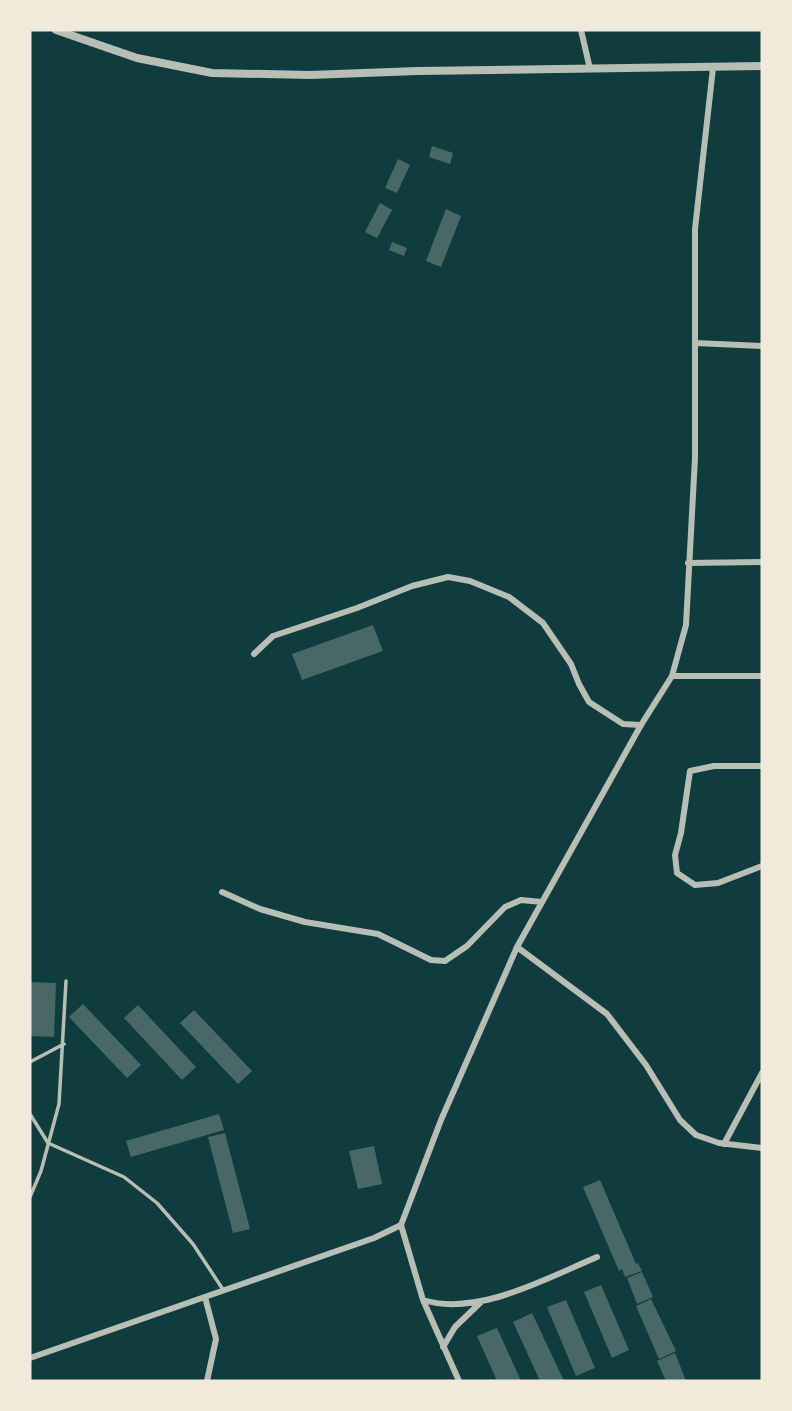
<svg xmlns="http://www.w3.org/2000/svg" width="792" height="1411" font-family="'Noto Sans',sans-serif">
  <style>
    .building { fill: #486865 }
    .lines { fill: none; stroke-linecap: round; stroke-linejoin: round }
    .service { stroke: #b8beb3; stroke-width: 3.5 }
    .minor { stroke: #b8beb3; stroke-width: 6 }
    .tertiary { stroke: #b8beb3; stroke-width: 8 }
  </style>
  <rect width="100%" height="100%" fill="#0f3d3e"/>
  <!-- building -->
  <path class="building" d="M432,146L453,153L450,164L429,157Z
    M398,159L410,165L397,193L385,188Z
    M380,203L392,210L377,238L365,232Z
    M446,209L461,216L441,267L426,261Z
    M392,242L407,248L404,256L389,250Z
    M373,625L383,651L302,680L292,654Z
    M31,982L56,983L54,1037L30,1036Z
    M83,1004L141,1065L127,1078L69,1017Z
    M138,1005L196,1067L182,1080L124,1018Z
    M194,1010L252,1071L238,1084L180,1023Z
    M219,1114L224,1130L131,1157L126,1141Z
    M225,1133L250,1229L233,1233L208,1137Z
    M374,1146L382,1184L358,1189L349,1151Z
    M600,1180L636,1264L638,1263L642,1271L625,1277L622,1269L619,1271L583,1187Z
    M642,1272L653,1297L637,1304L627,1278Z
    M601,1285L629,1350L612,1358L584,1292Z
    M651,1299L676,1351L659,1359L636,1306Z
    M566,1300L595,1368L576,1376L547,1307Z
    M532,1313L564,1381H540L513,1322Z
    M497,1328L521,1381H497L477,1336Z
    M675,1353L686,1381H666L657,1361Z"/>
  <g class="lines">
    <!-- service -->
    <path class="service" d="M30,1062L64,1044
      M30,1114L48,1143L124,1177L157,1203L193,1244L224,1291
      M30,1197L41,1171L59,1104L66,981"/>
    <!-- minor -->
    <path class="minor" d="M581,30L590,69
      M695,343L762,346
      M688,563L762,562
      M254,654L273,636L357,608L412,586L448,577L470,581L509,597L543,623L571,664L579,684L589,702L623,724L641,725
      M672,676H762
      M762,766H714L690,771L681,833L675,855L677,873L695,885L718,883L762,866
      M222,892L260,909L305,922L378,934L431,960L445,961L467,946L505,907L521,900L542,902
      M517,947L607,1014L646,1065L680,1120L696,1135L719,1143L762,1148
      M724,1144L762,1073
      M401,1225L423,1300L459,1381
      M205,1297L216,1339L207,1381
      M423,1300C478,1317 547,1278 597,1257
      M443,1347L455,1327L481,1302
      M30,1358L374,1238L401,1225L441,1120L517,947L641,725L672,676L686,625L695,458V229L713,68"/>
    <!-- tertiary -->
    <path class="tertiary" d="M56,30L137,58L212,73L310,75L417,71L762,66"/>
  </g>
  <!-- border -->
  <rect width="792" height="1411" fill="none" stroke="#f1e9da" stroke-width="63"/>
</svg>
